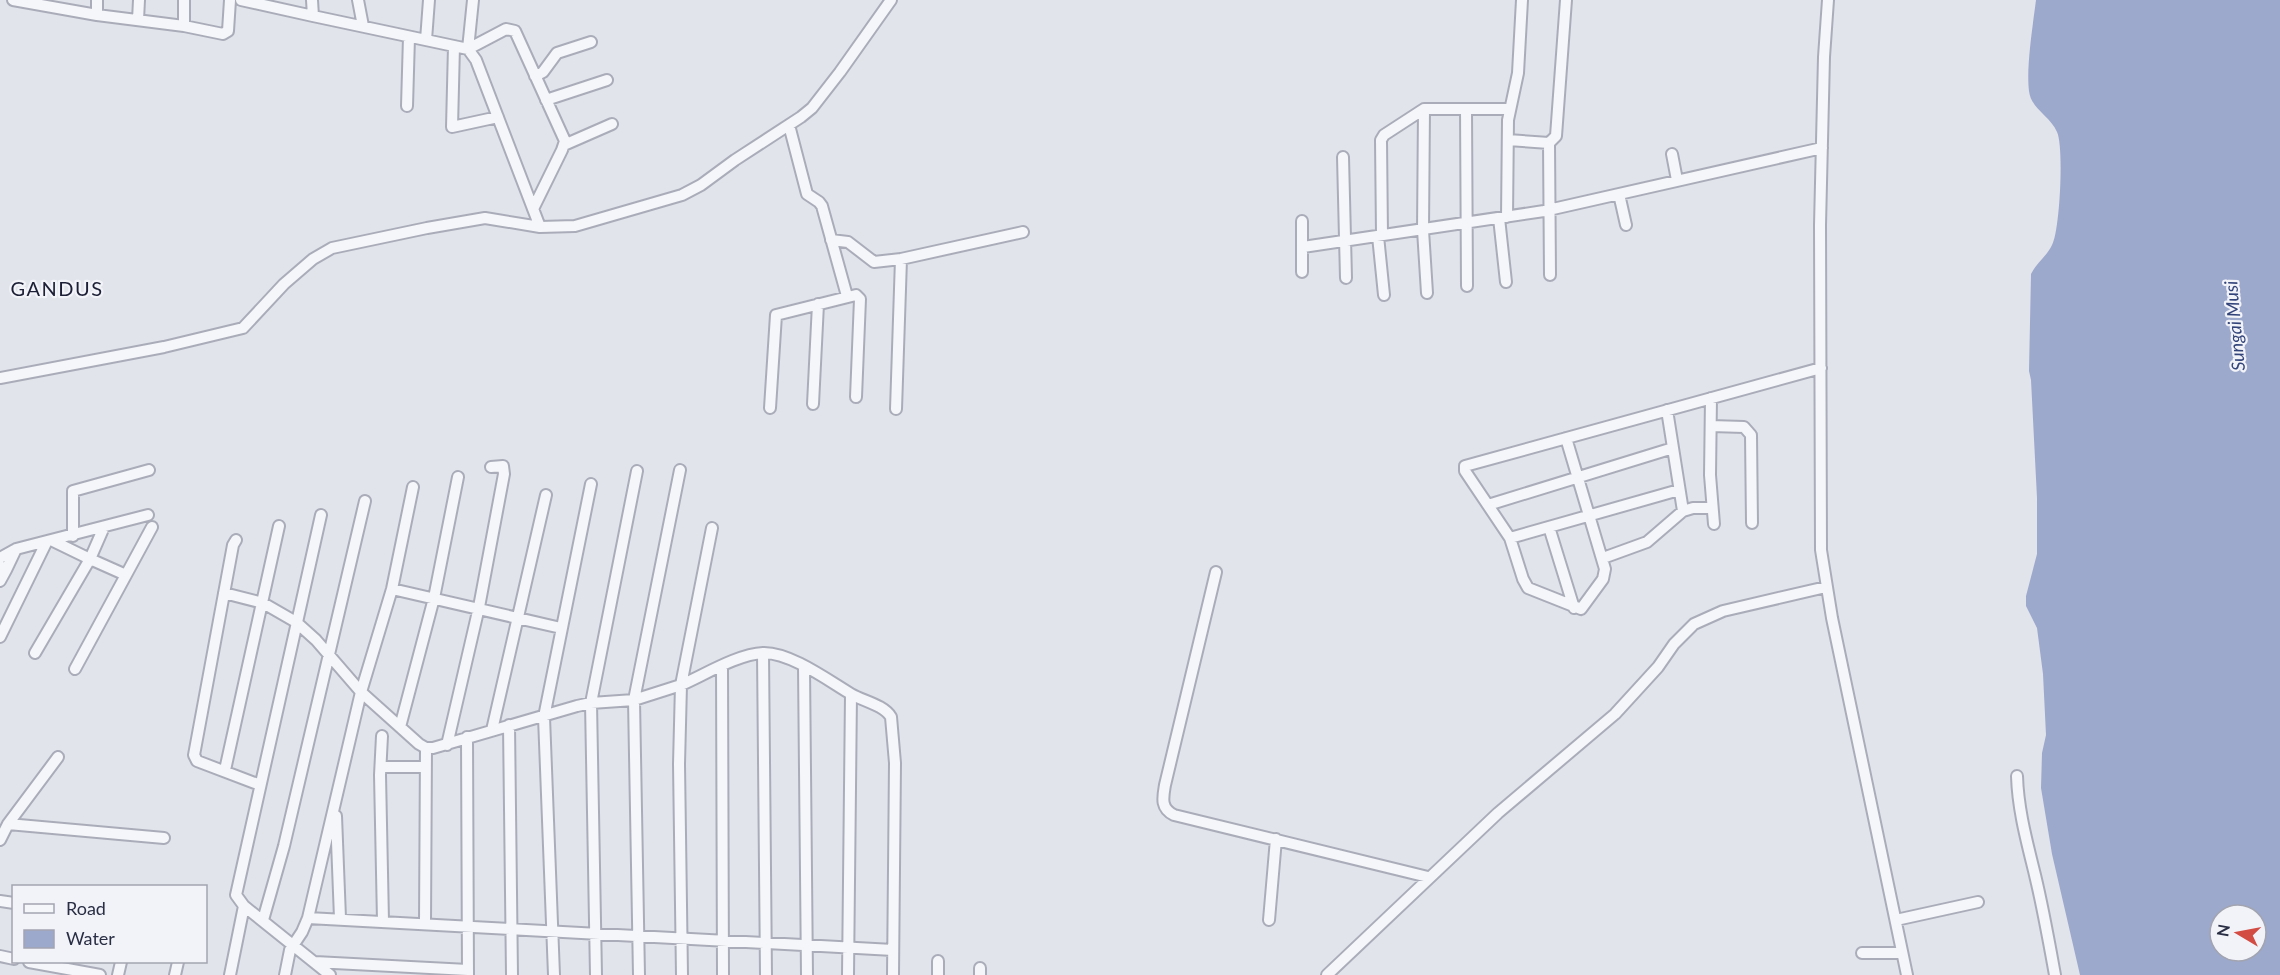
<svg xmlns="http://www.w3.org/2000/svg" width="2280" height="975" font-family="Lato,sans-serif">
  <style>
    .water { fill: #9ca9cc; fill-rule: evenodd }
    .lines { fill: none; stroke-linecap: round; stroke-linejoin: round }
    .minor-casing { stroke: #aaadb9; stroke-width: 14 }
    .minor { stroke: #f5f6f9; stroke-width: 10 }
    .labels { text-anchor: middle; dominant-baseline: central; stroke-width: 4.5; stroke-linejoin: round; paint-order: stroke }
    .water-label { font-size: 18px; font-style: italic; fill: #32437a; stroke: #f2f3f8 }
    .quarter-label { font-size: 20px; letter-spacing: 1.5px; fill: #1c1f35; stroke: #f2f3f8 }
  </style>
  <rect width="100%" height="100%" fill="#e2e4eb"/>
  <!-- water -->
  <path class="water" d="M2036,0H2280V975H2080L2052,854L2041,788L2042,753L2046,735L2043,674L2037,628L2026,606V596L2037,554V498L2031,380L2029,371L2031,274C2037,262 2047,256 2052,245C2060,231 2064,146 2057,132C2050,116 2031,109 2029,91C2026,67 2033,24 2036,0ZM2220,915H2256V951H2220Z"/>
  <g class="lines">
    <defs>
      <path id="minor" d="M13,0L97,15
        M97,0V15L184,26
        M184,0V26L223,34L228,31L230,0
        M241,0L313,16
        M312,0L313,16L468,49L476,60L540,227
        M358,0L363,26
        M473,0L468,49L506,29L515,31L565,141L562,150L533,209
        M1828,0L1824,57L1820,225L1821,550L1832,618L1907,975
        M138,20L139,0
        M426,40L429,0
        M454,46L452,127L498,117
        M535,76L543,72L557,53L591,42
        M546,100L607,80
        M407,106L409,37
        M1424,109L1423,230L1427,293
        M1466,109L1467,286
        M789,125L807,194L819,202L822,206L847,296
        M1508,140L1549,143
        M564,145L612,124
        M1672,154L1677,180
        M1343,157L1346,278
        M1619,194L1626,225
        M1507,217L1508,120L1518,73L1522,0
        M1499,218L1506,282
        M1382,235L1381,140L1384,135L1424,109H1509
        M1378,236L1384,295
        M831,240L848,242L874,262L901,259L1023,232
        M1303,247L1544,211L1822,148
        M1302,272V221
        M1550,275L1549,143L1556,136L1566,0
        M0,378L164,347L243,328L284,284L313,259L332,248L427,228L485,218L540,227L575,226L682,195L701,185L735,160L801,117L812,108L840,72L891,0
        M1711,398L1710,475L1714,524
        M813,404L818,304
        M770,408L776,315L856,295L860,299L856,397
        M896,409L901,259
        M1711,426L1744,427L1751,435L1752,523
        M1566,438L1605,569L1603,579L1581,609L1528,588L1523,579L1510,538L1465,471V466L1821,368
        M1488,505L1673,448
        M1683,511L1693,508H1712
        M321,515L236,895L244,906L330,975
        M1549,527L1574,608
        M73,536V491L149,470
        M1510,538L1679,490
        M236,540L233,545L194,755L197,761L260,785
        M53,541L90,559L104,527
        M0,558L16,549L148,515
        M1603,558L1647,542L1683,511L1667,410
        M6,570L16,549
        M1216,572L1165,785C1163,797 1160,808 1174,815L1428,877
        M0,581L6,570L0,566
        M392,589L561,628
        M224,593L263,603L296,622L316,640L361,692L419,744L426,748H433L577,706L591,703L634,700L681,685L712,528
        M0,637L46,543
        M35,653L90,559L126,575L152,527
        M763,653L766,975
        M722,666L723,975
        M804,667L807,975
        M75,669L126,575
        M509,725L512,975
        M400,727L434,598L458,477
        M492,730L546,495
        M382,736L380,775L383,921
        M467,737L468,975
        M447,745L479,607L504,474L503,466L491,467
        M381,767H425
        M225,770L279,526
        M2017,776C2018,810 2027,842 2035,875C2043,908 2049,942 2055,975
        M336,816L340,918
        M8,824L164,838
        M0,840L8,824L58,757
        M0,901L14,903
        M308,918L893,950
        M263,920L284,846L365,501
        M1269,920L1276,839
        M1896,920L1978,902
        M425,923L426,748
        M1862,953H1902
        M0,956L14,959
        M29,962L100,975
        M315,962L468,970
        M980,968V975
        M118,975L121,962
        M175,975L178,962
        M230,975L244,906
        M285,975L290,950L302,932L308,918L361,692L392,589L413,487
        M554,975L544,717L591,484
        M596,975L591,703L637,471
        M639,975L634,700L680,470
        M682,975L679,764L681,685C704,675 738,654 763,653C790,652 829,681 851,694C863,701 884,705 891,717L895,763L893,975
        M848,975L851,694
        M938,975V961
        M1327,975L1498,813L1615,714L1658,667L1674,644L1694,624L1723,611L1826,587"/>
    </defs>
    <!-- minor casing -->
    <use href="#minor" class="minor-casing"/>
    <!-- minor -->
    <use href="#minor" class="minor"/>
  </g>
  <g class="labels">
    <!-- water labels -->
    <g class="water-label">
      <text transform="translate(2234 326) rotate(-95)">Sungai Musi</text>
    </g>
    <!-- quarter labels -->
    <g class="quarter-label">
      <text x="57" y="288">GANDUS</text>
    </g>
  </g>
  <!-- legend -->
  <rect x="12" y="885" width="195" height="78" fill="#f2f3f8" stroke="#a2a4b0" stroke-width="1.5"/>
  <rect x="24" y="904" width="30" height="9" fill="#f5f6f9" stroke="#a2a4b0" stroke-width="1.5"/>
  <text x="66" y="915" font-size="18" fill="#292e44">Road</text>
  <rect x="24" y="930" width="30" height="18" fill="#9ca9cc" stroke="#a2a4b0" stroke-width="1.5"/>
  <text x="66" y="945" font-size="18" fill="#292e44">Water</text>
  <!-- north arrow -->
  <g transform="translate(2238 933) rotate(280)"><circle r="28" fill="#f2f3f8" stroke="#a2a4b0" stroke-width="1.5"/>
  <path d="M0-4.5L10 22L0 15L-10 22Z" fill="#d34c44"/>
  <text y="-9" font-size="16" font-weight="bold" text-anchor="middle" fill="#292e44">N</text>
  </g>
</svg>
